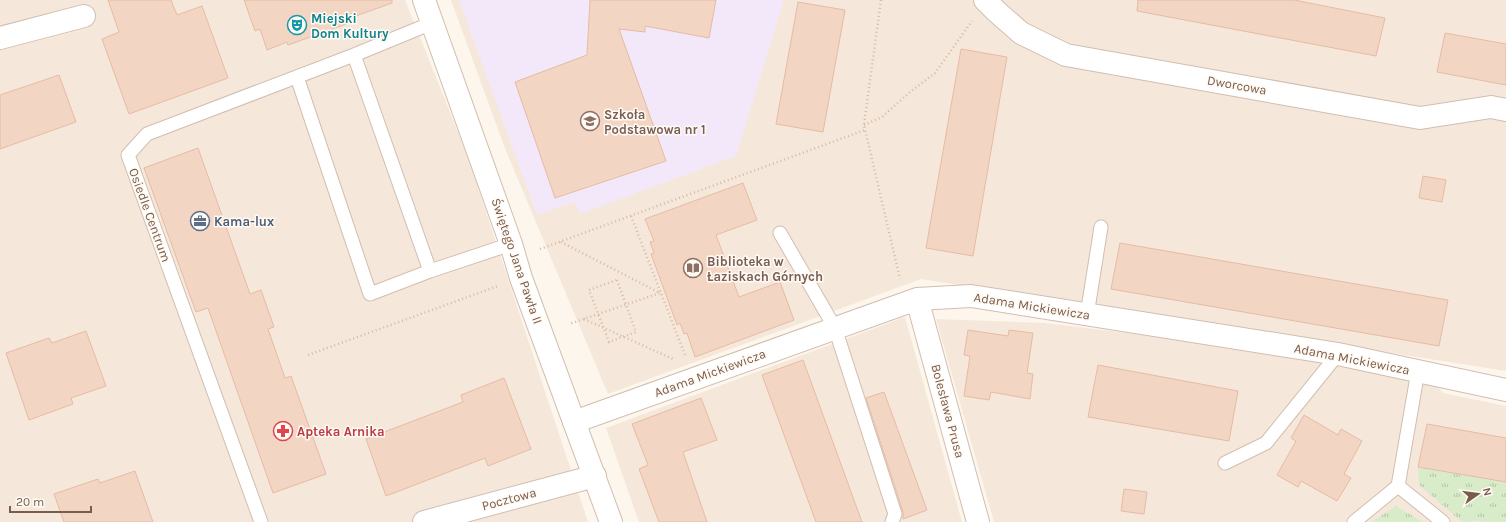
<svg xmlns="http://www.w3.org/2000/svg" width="1506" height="522" font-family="Karla,sans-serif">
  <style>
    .residential { fill: #f5e8da }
    .education { fill: #f3e8fa }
    .grass { fill: url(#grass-tufts) }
    .building { fill: #f3d5c3; stroke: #e6bba3 }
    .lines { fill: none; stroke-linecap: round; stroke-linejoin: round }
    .service-casing { stroke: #d1beb0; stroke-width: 15 }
    .minor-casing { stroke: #d1beb0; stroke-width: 24 }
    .tertiary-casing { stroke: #d1beb0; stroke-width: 24 }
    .path { stroke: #d9b8a5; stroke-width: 2.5; stroke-dasharray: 1 3; stroke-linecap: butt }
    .service { stroke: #fff; stroke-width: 13 }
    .minor { stroke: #fff; stroke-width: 22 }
    .tertiary { stroke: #fff; stroke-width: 22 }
    .labels { text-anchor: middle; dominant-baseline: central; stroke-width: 3; stroke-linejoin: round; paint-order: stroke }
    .culture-label { font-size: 13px; font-weight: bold; fill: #0d838f; stroke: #fffaf3; text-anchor: start }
    .street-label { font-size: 13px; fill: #7a5c4d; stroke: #fffaf3 }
    .education-label { font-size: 13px; font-weight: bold; fill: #785e54; stroke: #fffaf3; text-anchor: start }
    .service-label { font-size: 13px; font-weight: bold; fill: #4e5e75; stroke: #fffaf3; text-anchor: start }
    .health-label { font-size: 13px; font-weight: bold; fill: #be3a42; stroke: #fffaf3; text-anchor: start }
  </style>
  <defs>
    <pattern id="grass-tufts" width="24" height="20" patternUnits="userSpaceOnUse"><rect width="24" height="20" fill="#d8ecc9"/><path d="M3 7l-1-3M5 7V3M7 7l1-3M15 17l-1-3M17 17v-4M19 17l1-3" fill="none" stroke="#b4c2a5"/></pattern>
  </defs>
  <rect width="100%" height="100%" fill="#fdf6ec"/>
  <!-- residential -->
  <path class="residential" d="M0,0H405L468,157L588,522H0Z
    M451,0H1506V371L921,279L608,394L504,146Z
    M905,317L962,522H639L606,428Z
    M936,319L1045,323L1317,356L1425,373L1443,393L1506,406V522H994Z"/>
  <!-- education -->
  <path class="education" d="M459,0H784L736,156L580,214L575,202L537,215Z"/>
  <!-- grass -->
  <path class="grass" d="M1418,467L1506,482V522H1483L1473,520L1472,522H1462L1419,485Z
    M1396,506L1423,522H1371Z"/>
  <!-- building -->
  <path class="building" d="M108,0H171L177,15L202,6L228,78L129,114L102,39L119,32Z
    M244,0H392V3L350,18L352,22L288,45L287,42L267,50L260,29L255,31Z
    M590,0H716L709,38L645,26V32L619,29L666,161L555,198L515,82L587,55Z
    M1138,0H1294L1385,18L1376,56L1137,11Z
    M798,2L845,10L823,132L776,124Z
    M1445,33L1506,44V85L1437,72Z
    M961,49L1007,57L973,256L926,248Z
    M59,75L76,122L0,149V95Z
    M198,148L250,294L261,290L274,327L268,329L285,378L291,376L326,474L273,493L208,308L196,312L144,168Z
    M1423,176L1446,180L1442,202L1419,198Z
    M743,183L757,220L716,235L739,297L780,282L794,320L695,357L687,333L684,334L680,323L677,325L651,254L654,253L650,242L654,241L645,219Z
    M1120,243L1448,300L1439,346L1111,289Z
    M968,330L1008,336L1009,330L1033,333L1027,373L1033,374L1030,399L991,392L989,400L964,396L970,356L964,355Z
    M86,331L106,386L71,398L73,404L29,420L6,353L49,338L52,343Z
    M803,360L862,522H816L762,375Z
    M1098,365L1238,391L1229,441L1088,417Z
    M504,378L531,449L488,466L485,458L386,496L366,439L463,402L461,395Z
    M884,392L927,510L903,519V512L866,398Z
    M701,398L717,440L683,452L707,522H659L639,469L648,465L632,424Z
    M1304,415L1338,435L1341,429L1362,441L1344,474L1351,478L1337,501L1301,481L1298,487L1277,475L1296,441L1291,438Z
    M1427,424L1506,438V482L1418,467Z
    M135,471L153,522H64L54,494L98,479L100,483Z
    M1124,489L1147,492L1144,514L1121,511Z"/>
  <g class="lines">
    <defs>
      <path id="service" d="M354,55L430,271L511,244
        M297,77L370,294L430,271
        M780,233L835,328L895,514L892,522
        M1087,315L1101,227
        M1225,463L1266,443L1338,354
        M1398,486L1443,522
        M261,522L128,155L147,134L354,55L432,23
        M1354,522L1398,486L1418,371"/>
      <path id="minor" d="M985,0L996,11L1021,33L1066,55L1420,118L1491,107L1506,110
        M0,38L84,16
        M917,299L978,522
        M574,422L917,299L971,296L1338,354L1506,390
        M424,522L595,476"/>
      <path id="tertiary" d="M424,0L511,244L521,278L611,522"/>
    </defs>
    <!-- service casing -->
    <use href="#service" class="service-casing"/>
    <!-- minor casing -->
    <use href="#minor" class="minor-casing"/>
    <!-- tertiary casing -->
    <use href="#tertiary" class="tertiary-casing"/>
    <!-- path -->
    <path class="path" d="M881,0L864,125L900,279
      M864,125L882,117L910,92L935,73L972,21
      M631,216L685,355
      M561,242L660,293L569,324
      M540,249L865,130
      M617,280L636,332L609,342L589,290Z
      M584,319L673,359
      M308,355L498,286"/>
    <!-- service -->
    <use href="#service" class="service"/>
    <!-- minor -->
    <use href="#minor" class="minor"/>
    <!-- tertiary -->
    <use href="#tertiary" class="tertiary"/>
  </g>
  <!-- icons -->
  <defs>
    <symbol id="theatre-ring" viewBox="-11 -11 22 22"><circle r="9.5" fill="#fffaf3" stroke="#0f9aa8" stroke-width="1.5"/><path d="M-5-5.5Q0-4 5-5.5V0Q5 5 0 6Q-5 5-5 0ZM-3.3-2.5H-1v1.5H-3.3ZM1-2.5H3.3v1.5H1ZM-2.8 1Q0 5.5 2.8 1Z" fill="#0f9aa8"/></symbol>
    <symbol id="school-ring" viewBox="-11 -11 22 22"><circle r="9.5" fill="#fffaf3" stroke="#8d6e63" stroke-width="1.5"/><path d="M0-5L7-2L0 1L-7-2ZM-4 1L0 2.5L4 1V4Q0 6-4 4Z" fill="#8d6e63"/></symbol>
    <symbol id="office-ring" viewBox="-11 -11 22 22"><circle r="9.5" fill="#fffaf3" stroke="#5c6f8a" stroke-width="1.5"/><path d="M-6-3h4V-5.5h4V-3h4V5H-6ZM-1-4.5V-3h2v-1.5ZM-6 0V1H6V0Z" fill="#5c6f8a"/></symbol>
    <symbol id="library-ring" viewBox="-11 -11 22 22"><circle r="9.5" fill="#fffaf3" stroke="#8d6e63" stroke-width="1.5"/><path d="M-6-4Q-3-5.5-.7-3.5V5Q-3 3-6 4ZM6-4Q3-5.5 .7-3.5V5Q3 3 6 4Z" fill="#8d6e63"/></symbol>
    <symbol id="pharmacy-ring" viewBox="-11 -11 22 22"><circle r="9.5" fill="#fffaf3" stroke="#e0444e" stroke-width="1.5"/><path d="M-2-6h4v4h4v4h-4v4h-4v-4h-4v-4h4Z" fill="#e0444e"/></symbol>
  </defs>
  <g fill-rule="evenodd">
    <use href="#theatre-ring" x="286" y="14" width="22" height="22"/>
    <use href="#school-ring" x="579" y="110" width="22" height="22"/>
    <use href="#office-ring" x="189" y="210" width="22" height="22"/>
    <use href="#library-ring" x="682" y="257" width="22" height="22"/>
    <use href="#pharmacy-ring" x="272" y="420" width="22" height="22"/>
  </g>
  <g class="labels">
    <!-- culture labels -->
    <g class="culture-label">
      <text x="311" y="18">Miejski<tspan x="311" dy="15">Dom Kultury</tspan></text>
    </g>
    <!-- street labels -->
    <g class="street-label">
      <text transform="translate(1237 85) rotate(10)">Dworcowa</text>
      <text transform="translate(150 215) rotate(70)">Osiedle Centrum</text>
      <text transform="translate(517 261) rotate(71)">Świętego Jana Pawła II</text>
      <text transform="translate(1032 306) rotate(9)">Adama Mickiewicza</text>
      <text transform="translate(1352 359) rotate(11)">Adama Mickiewicza</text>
      <text transform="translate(710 373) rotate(-20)">Adama Mickiewicza</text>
      <text transform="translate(948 411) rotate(75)">Bolesława Prusa</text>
      <text transform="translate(509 499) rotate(-15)">Pocztowa</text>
    </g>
    <!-- education labels -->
    <g class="education-label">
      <text x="604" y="114">Szkoła<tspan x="604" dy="15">Podstawowa nr 1</tspan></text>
      <text x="707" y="261">Biblioteka w<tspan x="707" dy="15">Łaziskach Górnych</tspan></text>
    </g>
    <!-- service labels -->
    <g class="service-label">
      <text x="214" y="221">Kama-lux</text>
    </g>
    <!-- health labels -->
    <g class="health-label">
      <text x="297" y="431">Apteka Arnika</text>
    </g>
  </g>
  <!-- north arrow -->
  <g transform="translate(1478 494) rotate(76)" stroke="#fffaf3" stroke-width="3" paint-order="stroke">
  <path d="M0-3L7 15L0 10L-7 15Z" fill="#7a5c4d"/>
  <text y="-6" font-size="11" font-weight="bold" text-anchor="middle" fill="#7a5c4d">N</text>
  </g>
  <!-- scale -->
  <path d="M10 506v6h81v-6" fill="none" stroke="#7a5c4d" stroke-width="2"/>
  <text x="16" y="506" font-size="12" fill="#7a5c4d" stroke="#fffaf3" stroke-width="3" paint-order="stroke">20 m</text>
</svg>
